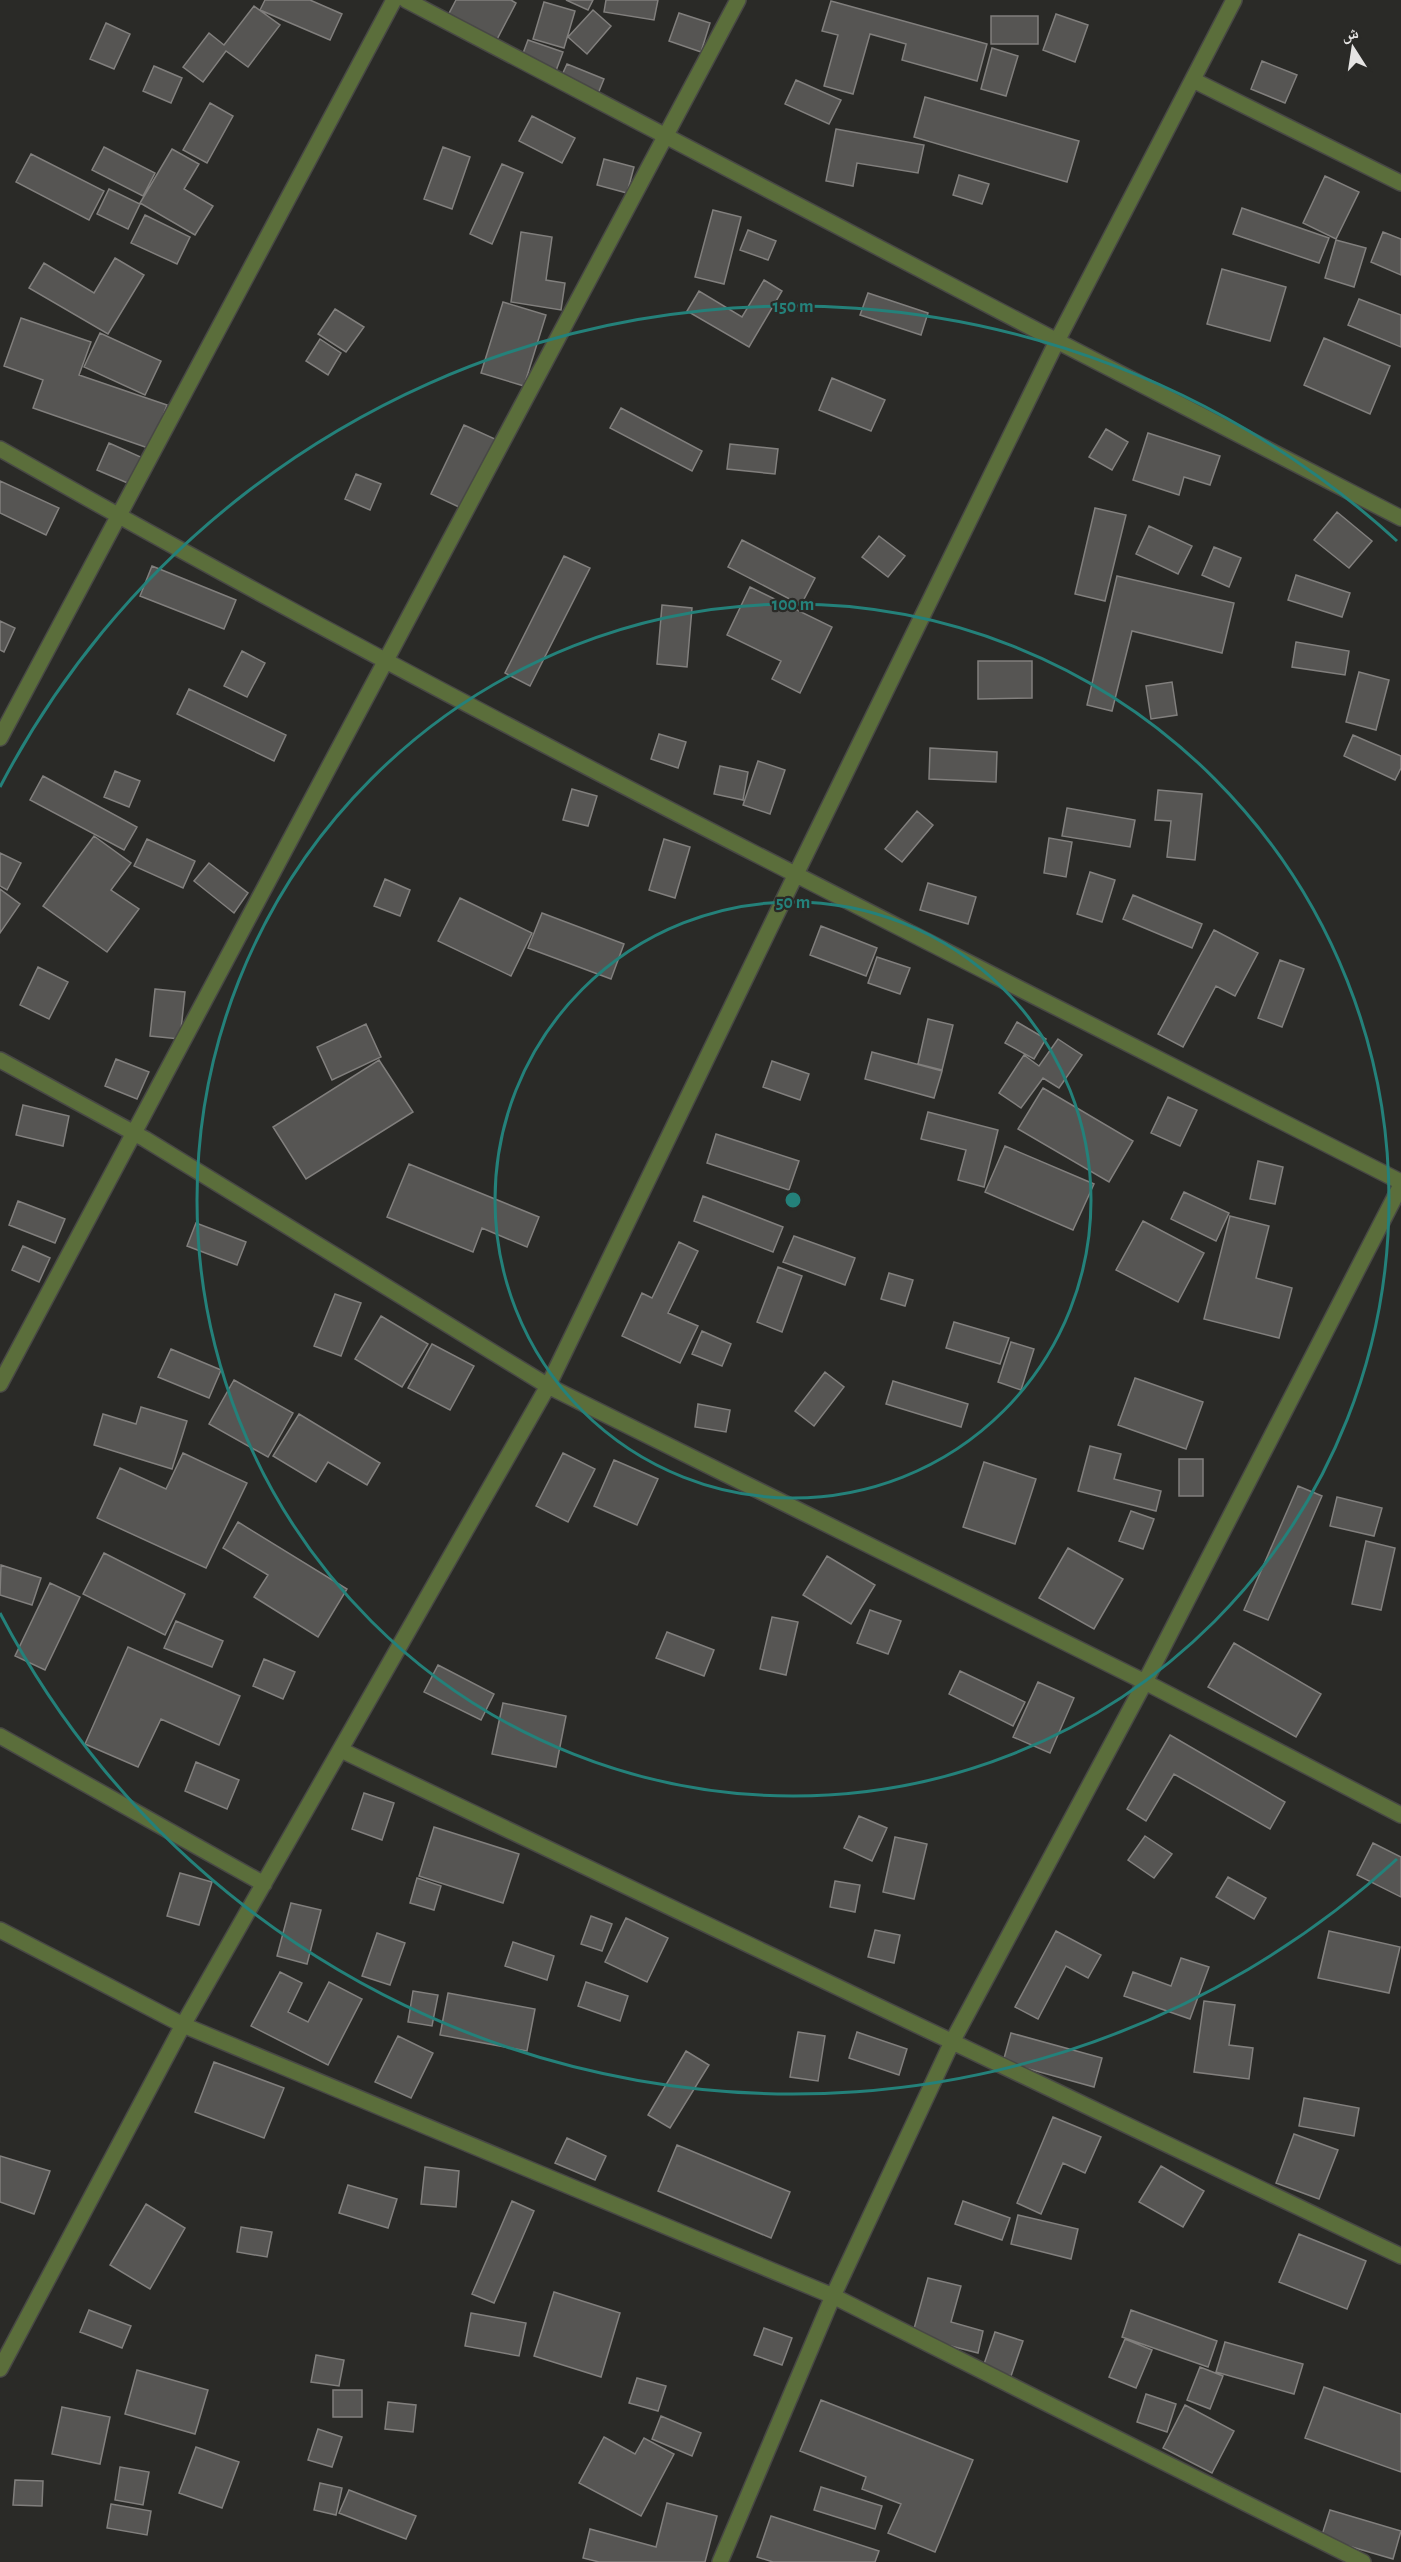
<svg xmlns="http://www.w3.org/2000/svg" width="1401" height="2562" font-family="'Alegreya Sans','Noto Naskh Arabic',sans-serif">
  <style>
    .building { fill: #565553; stroke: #817f7d; stroke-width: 1.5 }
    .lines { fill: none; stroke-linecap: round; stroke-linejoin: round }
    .minor-casing { stroke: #484845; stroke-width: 18 }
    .minor { stroke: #5b6e3b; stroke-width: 15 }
    .ring { fill: none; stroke: #24817a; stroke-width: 3 }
    .centre { fill: #24817a; stroke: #2a2a27; stroke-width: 3 }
    .ring-label { font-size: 18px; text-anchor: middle; font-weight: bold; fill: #24817a; stroke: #2a2a27; stroke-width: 4.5; stroke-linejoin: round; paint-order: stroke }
  </style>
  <rect width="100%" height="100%" fill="#2a2a27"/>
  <!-- building -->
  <path class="building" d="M265,0H310L342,14L330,40L260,10Z
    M456,0H511L516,3L493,47L444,23Z
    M566,0H593L588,10Z
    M606,0H658L654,20L604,12Z
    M831,1L987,44L977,81L902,60L906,44L870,34L853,94L824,86L838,35L822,31Z
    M544,2L575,11L564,48L533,39Z
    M254,6L280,25L248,67L226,51L203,82L183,67L209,33L224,45Z
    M593,10L611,26L587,54L568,37Z
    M679,13L710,23L701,52L669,41Z
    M1056,14L1088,25L1075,62L1043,50Z
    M991,16H1038V44H991Z
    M106,23L130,34L114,69L90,59Z
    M528,40L563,52L554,76L519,64Z
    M992,48L1018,56L1006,96L981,89Z
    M1262,61L1297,75L1285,103L1251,89Z
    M567,64L604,79L595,101L557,86Z
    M154,66L182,78L171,103L143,91Z
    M796,80L841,100L829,124L785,104Z
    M925,97L1079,141L1067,182L914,137Z
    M210,103L233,116L207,163L183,150Z
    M532,116L575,138L562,163L519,141Z
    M836,129L924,145L918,173L857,163L853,186L826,181Z
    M104,147L155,173L143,196L92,170Z
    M443,147L470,157L452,209L424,199Z
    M172,149L199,164L184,189L213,206L195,235L140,203Z
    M31,154L104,191L89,220L16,182Z
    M604,159L634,167L627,193L597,185Z
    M502,164L523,173L492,244L470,234Z
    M959,175L989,184L982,204L953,195Z
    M1325,176L1359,192L1336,239L1303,223Z
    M109,189L140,204L128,229L97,214Z
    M1242,208L1329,238L1319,263L1233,234Z
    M713,210L741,217L724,284L695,277Z
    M145,215L190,237L177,264L131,243Z
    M748,230L776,241L768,260L740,250Z
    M521,232L552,237L546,280L565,283L561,310L511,302Z
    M1383,232L1401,239V275L1371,262Z
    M1336,240L1366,248L1354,287L1325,278Z
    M115,258L144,275L108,334L29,288L44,263L94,293Z
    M1222,269L1286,287L1270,341L1207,324Z
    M764,280L782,291L749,347L687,311L699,291L742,317Z
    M868,293L928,313L921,335L860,315Z
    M1359,299L1401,315V347L1348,325Z
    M503,302L546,315L524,386L481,373Z
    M335,309L364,327L346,352L318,334Z
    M21,318L91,342L79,375L167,405L151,449L33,408L43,380L4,366Z
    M100,333L161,361L145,395L84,367Z
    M1324,338L1390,366L1370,414L1304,385Z
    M320,339L341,353L328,375L306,361Z
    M832,378L885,400L871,431L819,410Z
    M621,408L702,451L692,471L610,428Z
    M464,425L495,439L461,508L431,494Z
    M1106,429L1128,442L1112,470L1089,457Z
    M1148,433L1220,456L1210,485L1184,477L1179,495L1133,480Z
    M109,443L143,458L130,484L97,470Z
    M730,444L778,449L775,474L727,469Z
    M356,474L381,484L370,510L345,499Z
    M0,481L59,508L46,535L0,513Z
    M1095,508L1126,515L1105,601L1075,594Z
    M1337,512L1372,541L1349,568L1314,540Z
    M1149,526L1192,546L1178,574L1136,554Z
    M879,536L905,556L888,577L862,557Z
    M742,540L815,578L801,605L728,567Z
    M1214,547L1241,558L1229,587L1202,575Z
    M564,556L590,568L530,686L505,673Z
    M152,566L236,600L224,629L140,596Z
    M1296,575L1350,593L1342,617L1288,600Z
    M1117,576L1234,603L1222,653L1132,631L1112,711L1087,705Z
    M750,587L832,627L800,693L772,679L781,661L727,635Z
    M662,605L692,608L687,667L657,664Z
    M0,621L15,628L4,652L0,650Z
    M1296,642L1349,651L1345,675L1292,667Z
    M242,651L265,663L247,697L224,686Z
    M978,661H1032V698L978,699Z
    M1359,672L1389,680L1376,730L1346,722Z
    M1172,682L1177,715L1151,719L1146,686Z
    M189,689L286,735L274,761L177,714Z
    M659,734L686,742L678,768L651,759Z
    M1353,735L1401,756V768L1395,780L1344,756Z
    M930,748L997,752L996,782L929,779Z
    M758,761L785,770L770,814L743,805Z
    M720,766L748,772L743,800L714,794Z
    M115,771L140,781L129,807L104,797Z
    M43,776L137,827L124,850L30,800Z
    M572,789L597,796L588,826L563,820Z
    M1158,790L1202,794L1195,860L1167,857L1171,821L1155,820Z
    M1067,808L1135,820L1130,847L1062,836Z
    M917,811L933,825L902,862L885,849Z
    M94,836L131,863L111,890L139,909L107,952L43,906Z
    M1049,838L1072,842L1066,877L1044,873Z
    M147,839L195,861L183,888L134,866Z
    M664,839L690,847L675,898L649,890Z
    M0,853L21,863L7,890L0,886Z
    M209,863L248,893L234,913L194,881Z
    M1090,872L1115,880L1102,922L1077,914Z
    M385,879L410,890L400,916L374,906Z
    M928,883L976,897L968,924L920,910Z
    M0,889L20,904L0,933Z
    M1133,895L1202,924L1192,948L1123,919Z
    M460,898L532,933L511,976L438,941Z
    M542,913L624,944L611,979L528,948Z
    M821,926L877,948L866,976L810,955Z
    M1214,930L1258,953L1235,996L1216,986L1183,1047L1158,1034Z
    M877,957L910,968L900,994L868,983Z
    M1280,960L1304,969L1282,1027L1258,1018Z
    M38,967L68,982L49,1019L20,1005Z
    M155,989L185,992L180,1039L150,1036Z
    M928,1019L953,1025L942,1070L918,1064Z
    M1017,1022L1046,1039L1034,1059L1005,1043Z
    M366,1024L381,1057L332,1080L317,1047Z
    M1058,1039L1082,1055L1059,1088L1043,1078L1021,1108L999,1093L1024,1055L1039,1066Z
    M872,1052L942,1071L934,1098L865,1079Z
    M116,1059L149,1072L137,1099L105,1086Z
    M379,1060L413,1112L306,1179L273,1127Z
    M772,1061L809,1074L800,1100L763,1087Z
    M1043,1088L1133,1141L1109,1182L1018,1129Z
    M1168,1097L1197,1110L1180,1146L1151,1133Z
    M23,1105L69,1116L63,1146L16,1135Z
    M928,1112L998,1130L984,1187L958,1180L966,1150L921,1139Z
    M716,1134L799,1161L789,1190L707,1163Z
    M1005,1146L1094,1184L1073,1230L985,1192Z
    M1258,1161L1283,1167L1275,1204L1250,1199Z
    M409,1164L539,1217L527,1247L482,1228L473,1252L387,1217Z
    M1184,1192L1229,1213L1216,1241L1171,1219Z
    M703,1196L783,1227L773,1252L694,1221Z
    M18,1201L65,1219L55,1243L9,1225Z
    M1230,1216L1269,1226L1256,1278L1292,1288L1279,1338L1204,1319Z
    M1143,1221L1204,1253L1178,1302L1116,1270Z
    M196,1223L246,1242L237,1265L187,1246Z
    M794,1236L855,1258L845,1285L783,1262Z
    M679,1242L698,1251L668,1313L698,1326L680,1363L622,1336L642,1293L652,1298Z
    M23,1246L50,1258L39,1282L12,1270Z
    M778,1267L802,1276L782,1332L757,1322Z
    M889,1273L913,1280L905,1306L881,1299Z
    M335,1294L361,1303L341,1356L314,1346Z
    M381,1316L428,1344L402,1387L355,1359Z
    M954,1322L1009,1338L1000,1364L946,1348Z
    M702,1331L731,1344L722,1366L692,1354Z
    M1011,1342L1034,1349L1021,1390L998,1382Z
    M432,1344L474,1366L450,1410L408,1388Z
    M171,1349L221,1370L209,1398L158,1377Z
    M825,1372L844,1387L814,1426L795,1411Z
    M1135,1378L1203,1402L1186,1449L1118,1425Z
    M234,1380L293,1413L268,1457L209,1424Z
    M893,1381L968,1404L961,1427L886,1404Z
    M698,1404L730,1410L726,1432L695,1427Z
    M141,1407L187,1421L172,1469L94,1445L103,1414L136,1424Z
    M299,1414L380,1463L367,1485L328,1462L316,1482L273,1456Z
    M1090,1446L1121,1454L1114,1479L1161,1491L1156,1511L1078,1491Z
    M183,1453L247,1483L206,1568L97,1518L120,1468L166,1489Z
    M563,1453L595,1469L568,1522L536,1506Z
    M1179,1459H1203V1496H1179Z
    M614,1460L658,1479L637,1525L594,1506Z
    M984,1462L1036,1479L1015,1544L963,1527Z
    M1298,1486L1322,1496L1268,1620L1244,1610Z
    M1337,1497L1382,1508L1374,1536L1330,1526Z
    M1131,1511L1154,1519L1143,1549L1119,1541Z
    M238,1522L347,1589L318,1637L254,1597L268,1575L223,1548Z
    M1366,1541L1395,1548L1381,1610L1352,1604Z
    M1068,1548L1123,1579L1094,1629L1039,1598Z
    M104,1553L185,1594L165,1635L83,1594Z
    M827,1556L875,1585L851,1624L803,1595Z
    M1,1565L41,1578L32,1605L0,1595Z
    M50,1583L80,1597L45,1670L15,1656Z
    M870,1610L901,1621L888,1654L857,1643Z
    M772,1617L798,1622L786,1675L760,1669Z
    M176,1621L223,1641L212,1667L164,1648Z
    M667,1632L714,1650L704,1676L656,1658Z
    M1234,1643L1321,1694L1296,1737L1208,1687Z
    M128,1647L240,1696L219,1745L161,1719L138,1767L85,1744Z
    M264,1659L295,1672L283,1699L253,1686Z
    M438,1665L494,1694L481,1720L424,1692Z
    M960,1671L1025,1702L1013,1726L949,1694Z
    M1038,1682L1074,1698L1050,1753L1013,1737Z
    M503,1703L566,1716L556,1767L492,1754Z
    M1170,1735L1285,1802L1270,1829L1174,1774L1146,1821L1127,1809Z
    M196,1762L239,1780L227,1809L185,1791Z
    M364,1793L394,1803L382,1840L352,1829Z
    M859,1816L887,1828L872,1861L844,1848Z
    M434,1827L519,1854L503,1903L419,1876Z
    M1145,1836L1172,1854L1154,1878L1128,1860Z
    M895,1837L927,1844L914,1899L883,1892Z
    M1373,1843L1401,1857V1897L1357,1875Z
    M180,1873L212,1882L199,1925L167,1916Z
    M1228,1877L1266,1898L1254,1919L1216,1897Z
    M417,1878L441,1886L434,1910L410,1903Z
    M835,1881L860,1885L855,1912L830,1907Z
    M291,1903L321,1910L307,1964L277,1956Z
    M591,1916L612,1924L602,1951L581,1944Z
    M626,1918L668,1938L647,1982L605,1962Z
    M875,1930L900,1935L894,1963L868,1957Z
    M1056,1931L1101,1955L1088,1978L1066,1966L1038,2019L1015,2007Z
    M1329,1931L1400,1947L1389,1993L1318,1978Z
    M377,1933L405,1943L390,1985L362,1976Z
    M513,1942L554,1956L547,1980L505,1966Z
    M1181,1958L1209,1967L1190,2019L1124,1996L1133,1972L1171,1986Z
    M280,1972L302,1983L288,2012L308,2022L329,1982L362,1999L328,2065L251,2026Z
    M586,1982L628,1996L620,2021L578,2006Z
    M413,1991L438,1995L432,2026L408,2022Z
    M448,1993L535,2009L527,2051L440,2035Z
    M1204,2001L1235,2005L1229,2045L1253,2048L1249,2079L1194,2072Z
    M798,2032L825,2036L818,2081L790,2077Z
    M857,2032L907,2049L899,2075L849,2058Z
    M1011,2033L1102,2058L1094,2087L1003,2062Z
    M398,2036L433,2053L411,2098L375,2082Z
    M686,2051L709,2065L670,2128L648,2115Z
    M214,2062L284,2088L264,2138L195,2112Z
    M1304,2098L1359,2108L1354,2136L1299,2126Z
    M1053,2117L1101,2137L1085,2173L1063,2163L1041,2214L1017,2203Z
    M1294,2134L1338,2150L1319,2199L1276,2183Z
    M567,2138L606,2156L595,2180L555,2163Z
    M677,2145L790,2192L771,2238L658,2191Z
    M0,2156L50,2171L34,2214L0,2202Z
    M1161,2166L1204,2191L1183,2227L1139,2202Z
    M425,2167L459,2171L456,2207L421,2204Z
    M348,2185L397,2199L388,2228L339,2213Z
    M512,2201L534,2211L494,2303L472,2294Z
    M963,2201L1010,2218L1002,2240L955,2224Z
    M146,2204L185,2228L150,2289L110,2265Z
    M1018,2215L1078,2229L1071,2259L1011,2244Z
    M241,2227L272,2232L267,2257L237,2252Z
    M1299,2234L1366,2261L1347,2309L1279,2282Z
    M928,2278L961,2286L951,2322L983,2331L978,2353L912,2336Z
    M554,2292L620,2313L601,2377L534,2356Z
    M89,2310L131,2326L122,2348L80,2332Z
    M1131,2310L1217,2341L1208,2367L1122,2337Z
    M471,2313L526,2323L519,2356L465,2346Z
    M764,2328L792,2338L782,2365L754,2355Z
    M995,2332L1023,2341L1011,2376L983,2367Z
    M1125,2339L1152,2350L1136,2388L1109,2377Z
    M1225,2342L1303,2364L1294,2394L1216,2372Z
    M316,2355L344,2360L339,2386L311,2382Z
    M1200,2367L1223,2376L1210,2409L1187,2400Z
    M137,2370L208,2390L195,2434L125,2414Z
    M637,2378L666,2386L658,2411L629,2403Z
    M1324,2387L1401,2414V2472L1305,2438Z
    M333,2390H362V2417H333Z
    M1146,2394L1176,2404L1167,2432L1137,2422Z
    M821,2400L973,2460L935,2552L888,2533L901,2504L862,2489L866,2477L800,2451Z
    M388,2402L416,2405L413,2432L385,2429Z
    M1185,2405L1234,2431L1212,2473L1163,2448Z
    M62,2407L110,2417L100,2464L52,2454Z
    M661,2416L701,2433L692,2456L652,2439Z
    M318,2429L342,2437L332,2467L308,2460Z
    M604,2437L635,2454L644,2438L674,2454L641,2516L579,2483Z
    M196,2447L239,2462L222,2508L179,2493Z
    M120,2467L149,2472L143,2505L115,2500Z
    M15,2480L43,2481L42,2506L13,2505Z
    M320,2483L342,2488L336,2515L314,2510Z
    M821,2487L882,2506L875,2529L814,2510Z
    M349,2490L416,2516L406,2539L339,2513Z
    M667,2503L717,2516L705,2562H599L583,2558L590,2529L656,2547Z
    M111,2504L151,2511L147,2535L107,2528Z
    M1330,2510L1401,2531L1393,2559L1321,2538Z
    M771,2516L879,2551L875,2562H773L757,2557Z"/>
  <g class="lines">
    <defs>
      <path id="minor" d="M406,0L1057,341L1401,518
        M1193,80L1401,183
        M0,449C458,709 931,943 1401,1182
        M0,738L394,0
        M0,1060L145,1139L548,1386L1145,1682L1401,1815
        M0,1384L738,0
        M0,1736L264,1884
        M341,1750L1401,2256
        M0,1930L183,2025L833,2296L1363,2562
        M0,2369L183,2025L548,1386L796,874L1057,341L1234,0
        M720,2562L833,2296L952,2042L1145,1682L1401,1185"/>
    </defs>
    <!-- minor casing -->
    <use href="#minor" class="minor-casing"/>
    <!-- minor -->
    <use href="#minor" class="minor"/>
  </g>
  <!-- distance rings -->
  <g class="ring">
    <circle cx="793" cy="1200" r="298"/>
    <circle cx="793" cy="1200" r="596"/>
    <path d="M1397 1859A894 894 0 0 1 0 1613M0 787A894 894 0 0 1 1397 541"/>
  </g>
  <circle cx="793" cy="1200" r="9" class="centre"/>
  <g class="ring-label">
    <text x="793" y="312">150 m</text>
    <text x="793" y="610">100 m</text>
    <text x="793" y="908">50 m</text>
  </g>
  <!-- north arrow -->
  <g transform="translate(1353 48) rotate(348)" stroke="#2a2a27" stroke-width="4.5" paint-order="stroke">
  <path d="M0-4.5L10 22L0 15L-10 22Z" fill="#e5e4e3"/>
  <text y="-9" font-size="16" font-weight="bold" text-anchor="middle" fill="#e5e4e3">ش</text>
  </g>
</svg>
